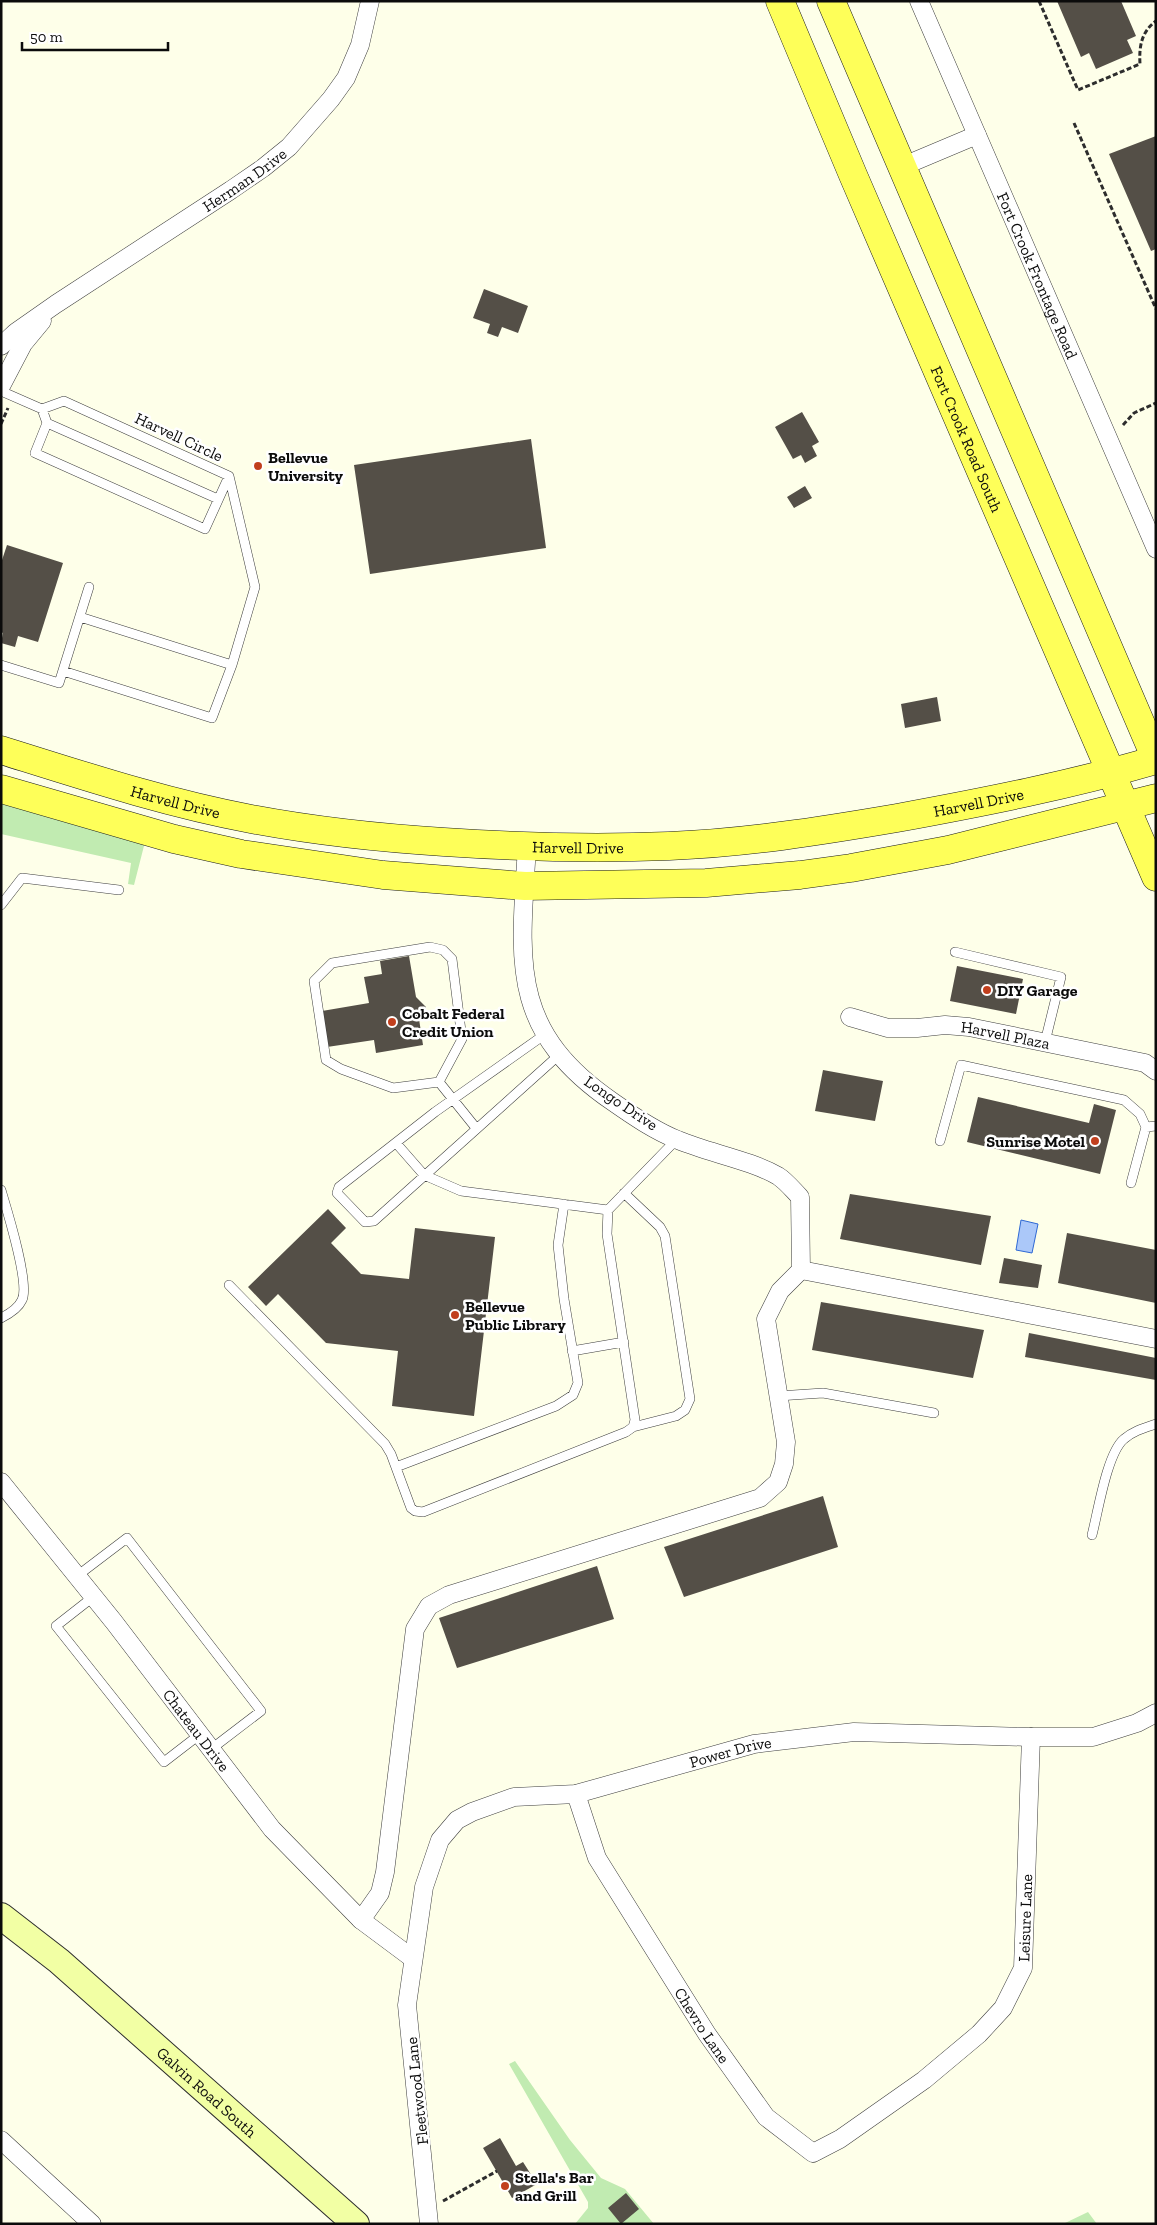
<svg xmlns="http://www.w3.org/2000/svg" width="1157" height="2225" font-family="'Zilla Slab',serif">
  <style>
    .green { fill: #c1ebb1 }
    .water { fill: #abc8f9; stroke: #2e68d4 }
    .building { fill: #544f47 }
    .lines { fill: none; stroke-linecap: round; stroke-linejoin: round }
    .lane-casing { stroke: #3e3e3e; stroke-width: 10 }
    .street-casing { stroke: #3e3e3e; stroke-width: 19 }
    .secondary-casing { stroke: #2d2d2d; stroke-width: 28 }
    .primary-casing { stroke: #1c1c1c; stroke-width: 29 }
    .path { stroke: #2d2d2d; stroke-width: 3; stroke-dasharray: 5 2.5; stroke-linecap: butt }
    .lane { stroke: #fff; stroke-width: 9 }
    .street { stroke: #fff; stroke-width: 18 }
    .secondary { stroke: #f2ffa4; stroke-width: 26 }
    .primary { stroke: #feff59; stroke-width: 28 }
    .poi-dot { fill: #c13f1d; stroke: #fff; stroke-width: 2 }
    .labels { text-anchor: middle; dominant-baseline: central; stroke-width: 5; stroke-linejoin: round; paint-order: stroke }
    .street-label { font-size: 16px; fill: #0b0b0b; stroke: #fff }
    .poi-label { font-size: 16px; font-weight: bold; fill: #0b0b0b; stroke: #fff; text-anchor: start }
  </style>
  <rect width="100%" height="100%" fill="#feffe9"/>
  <!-- green -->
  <path class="green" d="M1,801L145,842L134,885L128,884L131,863L1,834Z
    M515,2061L570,2140L601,2178L625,2189L654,2224H575L588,2208V2202L509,2064Z
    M1088,2212L1097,2224H1063Z"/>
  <!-- water -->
  <path class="water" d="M1021,1220L1038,1224L1032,1253L1016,1250Z"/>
  <!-- building -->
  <path class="building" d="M1057,1H1121L1136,36L1127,40L1133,53L1096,69L1089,53L1081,57Z
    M1156,136V249L1151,251L1109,154Z
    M484,289L528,306L518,333L502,327L498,337L487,333L490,324L473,318Z
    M802,412L819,442L812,446L817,456L805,463L801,455L793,459L775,427Z
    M531,439L546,548L370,574L354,465Z
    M805,486L812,498L794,508L787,497Z
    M7,545L63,563L38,642L18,636L15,647L1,643L3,633L1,632V563Z
    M937,697L941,721L905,728L901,704Z
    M409,956L416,997L426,1007L419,1019L423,1045L376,1053L374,1040L327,1047L322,1011L369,1003L364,977L382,974L380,961Z
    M957,966L1023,979L1016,1014L950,1001Z
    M823,1070L883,1081L875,1121L815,1111Z
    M978,1097L1089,1123L1094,1104L1116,1110L1100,1174L967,1142Z
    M850,1194L991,1216L981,1265L840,1239Z
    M328,1209L346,1228L331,1243L361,1274L409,1279L415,1228L495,1237L474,1416L392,1406L398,1351L326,1343L278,1294L266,1306L248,1287Z
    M1067,1233L1156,1250V1303L1058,1283Z
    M1004,1258L1042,1265L1038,1288L999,1283Z
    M821,1302L984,1330L973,1378L812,1350Z
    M1029,1333L1156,1358V1380L1025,1357Z
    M823,1496L838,1547L684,1597L664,1547Z
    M597,1566L614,1619L457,1668L439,1618Z
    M500,2138L516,2166L523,2162L537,2184L512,2198L483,2148Z
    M626,2193L639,2209L621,2224L608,2208Z"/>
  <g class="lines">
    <defs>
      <path id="lane" d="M1,391L42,409L64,401L229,476L205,529L35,453L47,423
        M42,409L47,423L218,499
        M80,617L232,665L255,587L229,476
        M1,665L59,683L89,587
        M63,671L212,718L232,665
        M1,905L22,878L119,890
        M955,952L1061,977L1045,1042
        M544,1035L435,1112L339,1187L337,1193L365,1222L374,1221L559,1055
        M439,1082L393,1088L341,1069L326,1060L314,981L332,963L430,947L443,950L452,959L462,1039L439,1082L476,1128
        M940,1141L961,1065L1124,1100L1140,1114L1146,1127L1156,1126
        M396,1143L424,1175L461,1191L608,1210L676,1140
        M1131,1183L1146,1127
        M1,1190C7,1210 30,1284 22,1300C18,1309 9,1314 1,1318
        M624,1193L660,1227L665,1236L690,1399L685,1410L676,1416L633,1427
        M229,1285L385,1444L391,1454L411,1508L415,1511L423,1512L626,1432L633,1427L635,1420L607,1234L608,1210
        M572,1351L624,1342
        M778,1396L823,1393L934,1413
        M396,1467L556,1406L573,1395L578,1383L564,1299L558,1245L564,1204
        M1092,1535C1098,1512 1107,1453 1124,1439C1133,1431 1144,1428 1156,1424
        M77,1576L127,1538L261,1711L210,1750
        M93,1597L56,1626L164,1762L199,1735"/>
      <g id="street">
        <path id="s1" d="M919,1L1156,549"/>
        <path d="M901,167L977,135"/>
        <path id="s2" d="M1,346L16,332L56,304L231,190L263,168L289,147L331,99L346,78L360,45L370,1"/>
        <path d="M1,386L23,344L42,321"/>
        <path id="s3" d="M850,1017L888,1028H917L945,1025L969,1027L1145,1063L1156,1071"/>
        <path d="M801,1270L1156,1339"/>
        <path id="s4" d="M1,1482L114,1622L272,1829L361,1920L412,1958"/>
        <path id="s5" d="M576,1794L597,1858L707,2034L766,2117L813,2153L840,2139L924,2080L979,2034L1003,2008L1023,1968L1031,1737"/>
        <path d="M361,1920L380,1893L385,1872L415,1629L429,1606L449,1595L760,1498L778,1482L784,1464L786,1442L766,1319L780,1291L801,1270L800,1197C793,1190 786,1181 778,1176C750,1160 709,1153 678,1140C655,1131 633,1116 613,1102C508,1030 520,961 527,847"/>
        <path d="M1,2140L92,2224"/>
        <path id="s6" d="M429,2224L407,2005L424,1887L440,1840L457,1820L472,1812L514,1797L576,1794L754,1744L854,1732L1031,1737H1093L1137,1723L1156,1713"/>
      </g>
      <g id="secondary">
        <path id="s7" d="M1,1916L59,1961L356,2224"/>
      </g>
      <g id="primary">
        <path id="s8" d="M780,1L853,175L1156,877"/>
        <path d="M831,1L1156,759"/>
        <path id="s9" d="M1,750C84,776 166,803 251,819C315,831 380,838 444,842C519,847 594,849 669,846C745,843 821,831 897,818C984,802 1071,785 1156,760"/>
        <path d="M1,789L174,839L241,854L383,875L525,886L706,883L800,875L851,868L948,850L1156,798"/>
      </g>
    </defs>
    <!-- lane casing -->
    <use href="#lane" class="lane-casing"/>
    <!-- street casing -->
    <use href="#street" class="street-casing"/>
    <!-- secondary casing -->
    <use href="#secondary" class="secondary-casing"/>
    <!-- primary casing -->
    <use href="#primary" class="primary-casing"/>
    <!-- path -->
    <path class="path" d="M1039,1L1078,90L1140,64C1139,47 1141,32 1156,21
      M1074,123L1156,309
      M1,424L8,408
      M1123,425L1134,413L1156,403
      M443,2201L497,2171"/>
    <!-- lane -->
    <use href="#lane" class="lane"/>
    <!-- street -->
    <use href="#street" class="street"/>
    <!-- secondary -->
    <use href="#secondary" class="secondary"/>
    <!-- primary -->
    <use href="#primary" class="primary"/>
  </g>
  <!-- markers -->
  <g class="poi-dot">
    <circle cx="258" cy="466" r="5"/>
    <circle cx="987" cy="990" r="5"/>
    <circle cx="392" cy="1022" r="5"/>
    <circle cx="1095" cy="1141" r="5"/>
    <circle cx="455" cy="1315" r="5"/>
    <circle cx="505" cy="2186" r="5"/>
  </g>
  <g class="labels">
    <!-- street labels -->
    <g class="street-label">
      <text stroke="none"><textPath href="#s2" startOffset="295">Herman Drive</textPath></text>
      <text stroke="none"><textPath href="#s1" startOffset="299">Fort Crook Frontage Road</textPath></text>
      <text transform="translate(179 437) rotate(25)">Harvell Circle</text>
      <text stroke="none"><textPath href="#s8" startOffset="476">Fort Crook Road South</textPath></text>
      <text stroke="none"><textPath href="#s9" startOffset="182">Harvell Drive</textPath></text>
      <text stroke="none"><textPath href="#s9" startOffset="992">Harvell Drive</textPath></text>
      <text stroke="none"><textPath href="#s9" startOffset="588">Harvell Drive</textPath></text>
      <text stroke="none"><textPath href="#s3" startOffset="158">Harvell Plaza</textPath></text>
      <text transform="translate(621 1103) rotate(34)">Longo Drive</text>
      <text stroke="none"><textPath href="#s4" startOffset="316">Chateau Drive</textPath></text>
      <text stroke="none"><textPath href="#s6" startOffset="699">Power Drive</textPath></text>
      <text stroke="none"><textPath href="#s5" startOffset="771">Leisure Lane</textPath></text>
      <text stroke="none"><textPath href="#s5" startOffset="265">Chevro Lane</textPath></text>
      <text transform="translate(417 2091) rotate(-96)">Fleetwood Lane</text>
      <text stroke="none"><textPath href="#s7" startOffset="271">Galvin Road South</textPath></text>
    </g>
    <!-- poi labels -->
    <g class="poi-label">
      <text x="268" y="457">Bellevue<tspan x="268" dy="18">University</tspan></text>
      <text x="997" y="990">DIY Garage</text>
      <text x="402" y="1013">Cobalt Federal<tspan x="402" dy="18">Credit Union</tspan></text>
      <text x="1085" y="1141" text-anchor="end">Sunrise Motel</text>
      <text x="465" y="1306">Bellevue<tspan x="465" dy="18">Public Library</tspan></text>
      <text x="515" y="2177">Stella's Bar<tspan x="515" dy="18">and Grill</tspan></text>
    </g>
  </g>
  <!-- border -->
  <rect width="1157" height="2225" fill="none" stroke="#0b0b0b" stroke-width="5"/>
  <!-- scale -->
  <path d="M22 42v8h146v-8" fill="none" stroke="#0b0b0b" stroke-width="2.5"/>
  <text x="30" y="42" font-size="15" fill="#0b0b0b" stroke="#ffffff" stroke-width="4" paint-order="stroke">50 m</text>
</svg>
